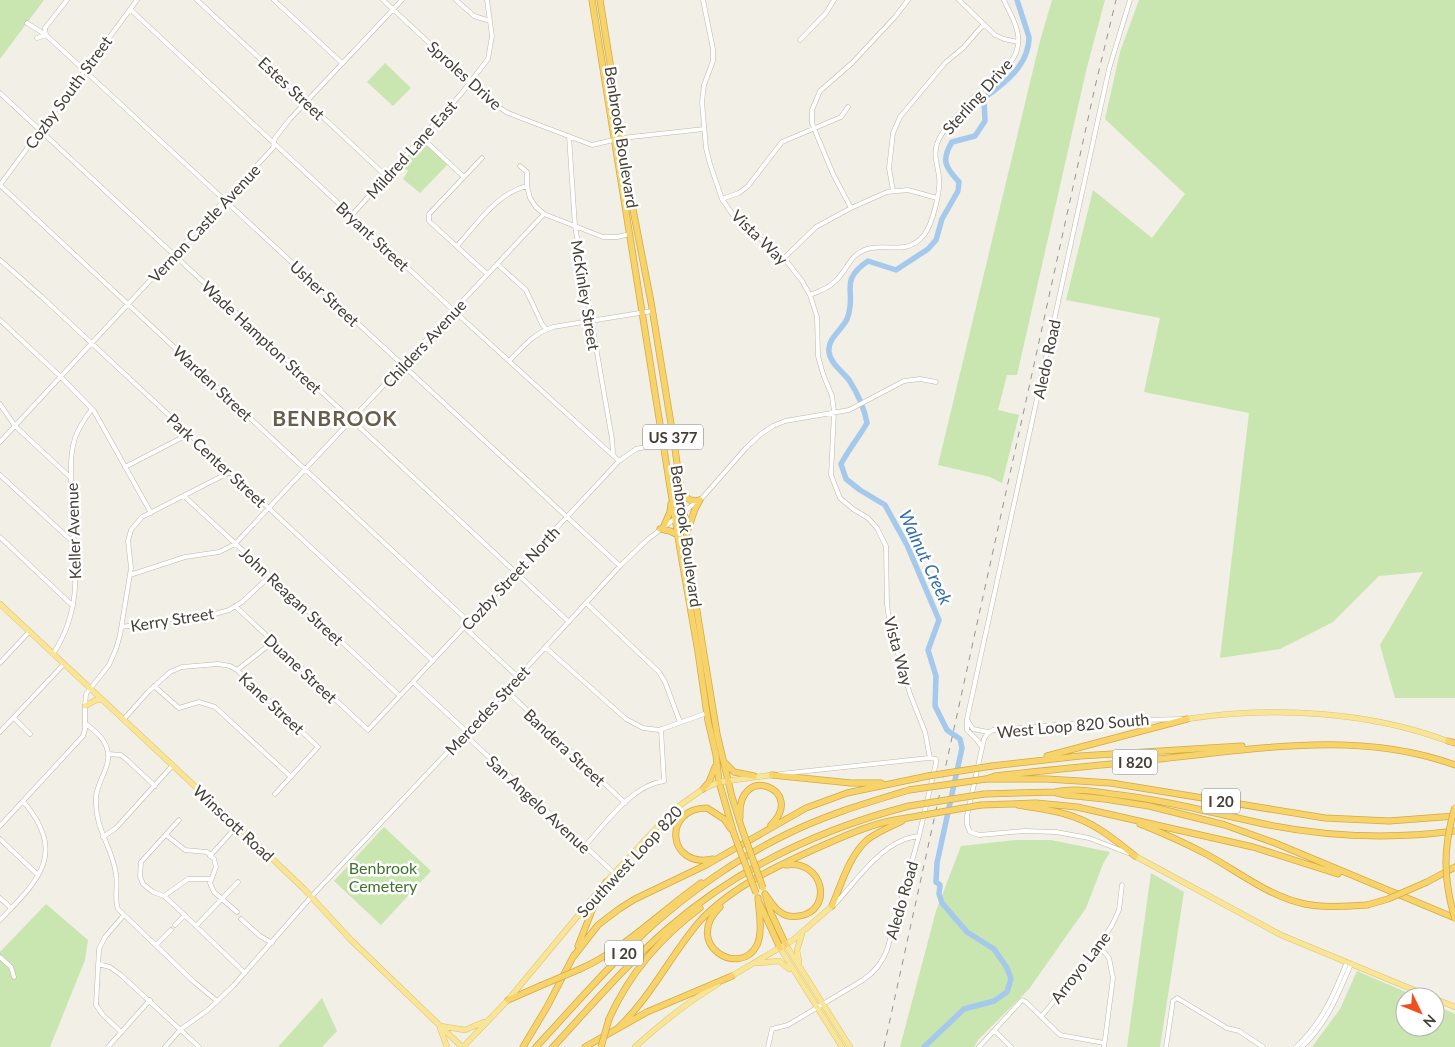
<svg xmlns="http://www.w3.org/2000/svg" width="1455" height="1047" font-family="Lato,sans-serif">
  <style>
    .green { fill: #c9e5b0 }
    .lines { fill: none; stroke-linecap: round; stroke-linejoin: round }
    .river { stroke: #a5c9ec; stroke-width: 5.5 }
    .minor-casing { stroke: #bdb8a9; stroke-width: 5 }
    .major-casing { stroke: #dec368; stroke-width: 6 }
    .highway-casing { stroke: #d6a93c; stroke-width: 7 }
    .minor { stroke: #fff; stroke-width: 4 }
    .major { stroke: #f9e598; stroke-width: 5 }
    .highway { stroke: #f7d36c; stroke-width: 5.5 }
    .rail { stroke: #959595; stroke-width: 1; stroke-dasharray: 6 6; stroke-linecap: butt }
    .highway-bridge-casing { stroke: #d6a93c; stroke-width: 7; stroke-linecap: butt }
    .highway-bridge { stroke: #f7d36c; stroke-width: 5.5 }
    .labels { text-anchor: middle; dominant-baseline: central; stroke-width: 5; stroke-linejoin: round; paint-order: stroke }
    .shield { fill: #fff; stroke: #7c7972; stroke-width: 1 }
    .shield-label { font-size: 15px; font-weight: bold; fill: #444036 }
    .street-label { font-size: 16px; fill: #444036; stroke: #fff }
    .park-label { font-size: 16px; fill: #41732c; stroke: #fff }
    .water-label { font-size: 18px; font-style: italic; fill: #3470ab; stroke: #fff }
    .district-label { font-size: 21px; font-weight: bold; letter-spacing: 1px; fill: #675e4d; stroke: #fff }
  </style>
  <rect width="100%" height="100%" fill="#f2efe6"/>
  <!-- green -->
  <path class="green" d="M0,0H44L0,59Z
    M1052,0H1105L1087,67L1017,375H1007L998,410L1019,415L1002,483L990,477L938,465L1040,41Z
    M1139,0H1455V698H1395L1380,645L1423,572L1379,576L1333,622L1280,649L1220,658L1249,413L1144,392L1160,318L1066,300L1093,190L1152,238L1185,194L1105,119L1120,52Z
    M385,63L411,88L393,106L367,82Z
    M421,139L448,164L420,193L403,179L408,171L399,163Z
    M384,827L431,871L381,925L334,881Z
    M1015,840H1051L1110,852L1103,864L1086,908L1029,989L978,1040L974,1047H900L936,911L961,846Z
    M1151,873L1184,892L1160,1047H1127Z
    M46,904L88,940L85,960L50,1047H0V952Z
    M1357,971L1417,997H1405V1027H1435V1005L1455,1014V1047H1312L1340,1009Z
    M322,998L337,1031L322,1047H278Z"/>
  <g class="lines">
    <!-- river -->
    <path class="river" d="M924,1047L964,1009L994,1001L1007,992L1011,979L1007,968L994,949L967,932L942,903L939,894L940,885L936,882L937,863L962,748L960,739L947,730L935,706L936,676L928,650L939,620L907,545L885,505L860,490L846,479L841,464C849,449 859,437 867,423C864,406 858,394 849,380C843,372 830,363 829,352C827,339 842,330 847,319C858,292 837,282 868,261L896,270L928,249L936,240L942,219L958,191L959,182C945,167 941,160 952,142L975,136L985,121L984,98C1005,83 1029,65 1029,37L1017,0"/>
    <defs>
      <path id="minor" d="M197,0L386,176
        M274,0L342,63
        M383,0L495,104L506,112L521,118L592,145L622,138L704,129
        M456,0L474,16L490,21
        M703,0L713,49V61L704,85L702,102L706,148L710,164L722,199L733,215L745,226L784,258L802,281L810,295L817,317L818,356L823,374L832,396L834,412L831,475L840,498L853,509L868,518L877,528L886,546L887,604L890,627L910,694L925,732L930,758
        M959,0L995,35L1004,39L1018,42
        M130,9L454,311L619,461
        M27,23L46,35L85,71L620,566
        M37,38L46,35L45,28L67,0
        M800,40L826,13L834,0
        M0,93L569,622
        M569,136L575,226L612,439L613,453
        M421,137L464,177
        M482,158L429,214V221L487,274
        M520,166L527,172V186L530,198L536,207L544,214L603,237H617L630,234
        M0,185L469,622
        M0,185L137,0
        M893,191L889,168L893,133L900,117L945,63L963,48L984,24
        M722,199L739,193L748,186L782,142L841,117L848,107
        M851,208L833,174L818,138L812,123V110L820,91L852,63L895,17L908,0
        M351,216L461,94L488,59L492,36L487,0
        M457,246C477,224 497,193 527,186
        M784,258L816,227L851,208L887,192L908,190L937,198
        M0,260L42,297L433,661
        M497,264L526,290L542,324L546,329
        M810,295C817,292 827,289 833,283C847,273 848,255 867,249C887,243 907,256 924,235C932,225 941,191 939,177C938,166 933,156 937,144C940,133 949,125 956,117C965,106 974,96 985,86C993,78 1005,70 1012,60C1017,53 1019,43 1018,35C1016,21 1009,12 1004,0
        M0,320L61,377L94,411L151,513
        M509,361C524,346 533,334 553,327L652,311
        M0,404L15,426L71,478
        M0,442L273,148L275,138L290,119L402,0
        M125,467L189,434
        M0,475L74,543
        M184,496L400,696
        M0,537L73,606
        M130,575L185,557L219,552L235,544L544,214
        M586,603L659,672L665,682L680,722
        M235,606L368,730L619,461L636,449L664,443
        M122,627L190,616L215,614L229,610L242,602L270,576
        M464,627L518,677
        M545,647L626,719L643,728L659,730L707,713
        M53,654C90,598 70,545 71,484C71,468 70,453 75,438C79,427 85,418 92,409
        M0,663L29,632
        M237,670L273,642
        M413,682L467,732
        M154,686L179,708L199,702L215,707L291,777
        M506,690L625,803
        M14,718L30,734
        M124,719L148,692L170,672L182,667L218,664L230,666L237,670L318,747L275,794
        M968,721L973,729L988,732
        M85,723C95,731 106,739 108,753C110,768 97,782 96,797C94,828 112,846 116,874C118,886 114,898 118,909L194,982L217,1001
        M0,732L64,664
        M464,734L614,873
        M982,747L977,740L967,730V719L1109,69L1130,0
        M108,754L121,755L126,759L155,786
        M179,820L141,862L140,876L143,884L153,892L164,896L174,905L245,973
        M0,826L83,736L85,729V706L86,694L109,665L116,649L120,635L131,568L128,541L131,530L142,517L230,472
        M166,835L185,850L207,852L214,859L216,867L210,883L214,892L237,912
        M103,837L116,828L173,765
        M0,839L38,875
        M585,846C606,823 632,785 664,781L661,729
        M1128,853L1089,838L1056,832L1024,831L979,835L970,832L967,825V816L984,739L987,734L993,730L1105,721L1182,719
        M210,856L237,826
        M164,896L188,879H211
        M0,898L11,908
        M834,905C853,885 875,852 901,841C906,838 913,837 919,836
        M241,919L260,936L272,943
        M0,920C40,879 67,853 23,801
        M175,925L185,915
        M196,926L238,882
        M156,945L171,930
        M1099,946L1109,958L1113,978L1104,1047
        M0,957L11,967L14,977
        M98,964L110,967L121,975L199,1047
        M1041,1017L1099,946L1112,925L1119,910L1122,885
        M120,1031L103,1015L96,1005L99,949L105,937L124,915
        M995,1031L1011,1047
        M108,1047L150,1000
        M165,1047L181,1029L208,1010L234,985L311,897L506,690L620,566L647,540L703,497L746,448L761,434L773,426L785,421L849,410L904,381L920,379L936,382
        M768,1047L772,1029L788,1025L863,980C875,972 882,963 887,950L919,836L936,763V759L929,758L780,774
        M979,1047L1022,1000L1026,1002L1060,1035L1104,1043
        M1166,1047L1173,1001L1177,998L1227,1028L1239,1031L1263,1047
        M1296,1047C1322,1023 1334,994 1347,962
        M1302,1047C1327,1023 1338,995 1351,964"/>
      <path id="major" d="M0,604L261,848L304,889L351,940L462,1047
        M85,706L96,700H103
        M1187,719C1272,706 1369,711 1450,742
        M1135,856L1281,935L1431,997
        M786,945L850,1047
        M780,948L842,1047
        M799,962L797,950L802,934
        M758,963L779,961L789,969
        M730,977L793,940L832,906
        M1435,999L1455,1007
        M440,1026L465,1030L484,1022
        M440,1028L447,1047
        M463,1047L508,1000L606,882L672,811L703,789L719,782L772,775
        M635,1047C661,1023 688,1002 718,984"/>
      <path id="highway" d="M592,0L680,549L698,652L708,721L716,755L719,782L734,834
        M600,0L622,138L629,189L651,302L674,442L686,525L688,556L717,734L732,797L742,829
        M681,493L690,500L699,501
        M663,528L670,512L671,504
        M660,529L670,531L678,535
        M687,532L695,509L700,500
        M1448,741L1455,743
        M1047,756L1187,719
        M724,762L734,772L754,776
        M992,766L1080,756L1242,746
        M772,775L851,783H881
        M986,779L995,776C1056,769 1116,764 1177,757C1271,747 1364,732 1455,765
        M988,779H1047L1111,783L1325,818L1389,821L1455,816
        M703,789L709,782L715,767
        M1057,793L1066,795L1105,799L1149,806L1225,825L1275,843L1455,918
        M984,794L1055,792C1074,788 1093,791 1112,794C1165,800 1217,814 1269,825C1330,837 1394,839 1455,831
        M981,805L1036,803L1077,807L1253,847L1338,874
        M1018,805C1034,808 1049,809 1065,814C1092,821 1113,838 1135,856
        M740,817C737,761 807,790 771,825
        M1140,824C1163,833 1185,843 1206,854C1239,872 1268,896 1305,904C1325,908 1346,906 1367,905
        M713,859C667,869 662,808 707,808L724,819L731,829
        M1427,882L1455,867
        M765,894C769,900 774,908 780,912C785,916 793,917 799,916C834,911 824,859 786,865
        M766,898L771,913L786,945
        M759,902L780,948
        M832,906C841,885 849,856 867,840C877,832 890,827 902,821
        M720,907C682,944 740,979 757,945C763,932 759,912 758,898
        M578,946L593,908L606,882
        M574,956L598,925L619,909L635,899L706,865L806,808L847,793L928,776
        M580,969C625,949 661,911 701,883
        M508,1000L540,986
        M609,1019C629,974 661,937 700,908
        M618,1028C651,997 670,956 699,922C732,886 781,864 824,845C851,833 879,821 907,818
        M523,1047L547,1007L574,955
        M536,1047C574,1006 612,962 654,924C691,891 740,857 785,835C825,815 866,803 909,790
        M553,1047C590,1007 626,965 667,929C736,869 820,829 909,806
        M585,1047L647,1012L732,976"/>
    </defs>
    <!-- minor casing -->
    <use href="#minor" class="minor-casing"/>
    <!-- major casing -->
    <use href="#major" class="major-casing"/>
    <!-- highway casing -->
    <use href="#highway" class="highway-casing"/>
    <!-- minor -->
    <use href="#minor" class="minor"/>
    <!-- major -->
    <use href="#major" class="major"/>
    <!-- highway -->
    <use href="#highway" class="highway"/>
    <!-- rail -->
    <path class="rail" d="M884,1047L1095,87L1116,0"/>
    <defs>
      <path id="highway-bridge" d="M928,776L992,766
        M909,790L986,779
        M909,806L984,794
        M1455,807C1443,847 1443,879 1455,919
        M907,818L981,805
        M742,829L763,888
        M734,834L756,893
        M1367,905L1388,899L1427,882
        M540,986L580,969
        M601,1047L609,1019"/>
    </defs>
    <!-- highway-bridge casing -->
    <use href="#highway-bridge" class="highway-bridge-casing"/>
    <!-- highway-bridge -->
    <use href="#highway-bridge" class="highway-bridge"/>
  </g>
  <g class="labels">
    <!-- shield labels -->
    <g class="shield">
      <rect x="643" y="424.5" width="60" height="25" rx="4"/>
      <rect x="1112.5" y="749.5" width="45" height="25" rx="4"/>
      <rect x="1202" y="788.5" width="38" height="25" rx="4"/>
      <rect x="605" y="940.5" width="38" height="25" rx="4"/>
    </g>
    <g class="shield-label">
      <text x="673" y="437">US 377</text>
      <text x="1135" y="762">I 820</text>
      <text x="1221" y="801">I 20</text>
      <text x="624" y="953">I 20</text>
    </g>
    <!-- street labels -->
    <g class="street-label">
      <text transform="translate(465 75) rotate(42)">Sproles Drive</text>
      <text transform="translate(292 88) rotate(43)">Estes Street</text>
      <text transform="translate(68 92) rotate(-54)">Cozby South Street</text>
      <text transform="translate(977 96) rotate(-48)">Sterling Drive</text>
      <text transform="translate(622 137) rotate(81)">Benbrook Boulevard</text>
      <text transform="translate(411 149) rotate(-48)">Mildred Lane East</text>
      <text transform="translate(204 223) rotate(-47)">Vernon Castle Avenue</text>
      <text transform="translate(373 236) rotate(43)">Bryant Street</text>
      <text transform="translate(760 237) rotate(44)">Vista Way</text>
      <text transform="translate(325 293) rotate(43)">Usher Street</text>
      <text transform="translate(586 295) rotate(81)">McKinley Street</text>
      <text transform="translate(262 337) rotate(43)">Wade Hampton Street</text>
      <text transform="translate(424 343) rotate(-47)">Childers Avenue</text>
      <text transform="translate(1046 359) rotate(-78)">Aledo Road</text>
      <text transform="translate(213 383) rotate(43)">Warden Street</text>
      <text transform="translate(217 460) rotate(43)">Park Center Street</text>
      <text transform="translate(73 531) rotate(-92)">Keller Avenue</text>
      <text transform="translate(687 536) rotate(82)">Benbrook Boulevard</text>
      <text transform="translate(510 578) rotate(-47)">Cozby Street North</text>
      <text transform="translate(292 596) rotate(43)">John Reagan Street</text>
      <text transform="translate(172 619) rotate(-9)">Kerry Street</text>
      <text transform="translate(899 651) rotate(75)">Vista Way</text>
      <text transform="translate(301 668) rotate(43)">Duane Street</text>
      <text transform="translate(272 703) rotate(43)">Kane Street</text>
      <text transform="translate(487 710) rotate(-47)">Mercedes Street</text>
      <text transform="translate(1073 725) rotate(-5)">West Loop 820 South</text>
      <text transform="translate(565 747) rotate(43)">Bandera Street</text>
      <text transform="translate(539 804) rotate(43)">San Angelo Avenue</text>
      <text transform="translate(234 823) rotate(43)">Winscott Road</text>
      <text transform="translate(629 861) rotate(-47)">Southwest Loop 820</text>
      <text transform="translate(901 900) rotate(-74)">Aledo Road</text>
      <text transform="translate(1080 967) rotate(-52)">Arroyo Lane</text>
    </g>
    <!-- park labels -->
    <g class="park-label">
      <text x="383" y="867">Benbrook<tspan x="383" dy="18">Cemetery</tspan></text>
    </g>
    <!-- water labels -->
    <g class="water-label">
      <text transform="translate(926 557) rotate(65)">Walnut Creek</text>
    </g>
    <!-- district labels -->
    <g class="district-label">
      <text x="335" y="417">BENBROOK</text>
    </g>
  </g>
  <!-- north arrow -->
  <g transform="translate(1420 1012) rotate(133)"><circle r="24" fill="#ffffff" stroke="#b4b3af"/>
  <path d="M0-4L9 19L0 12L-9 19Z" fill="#f04f1f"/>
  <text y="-8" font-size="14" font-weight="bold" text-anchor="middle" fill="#444036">N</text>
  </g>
</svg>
